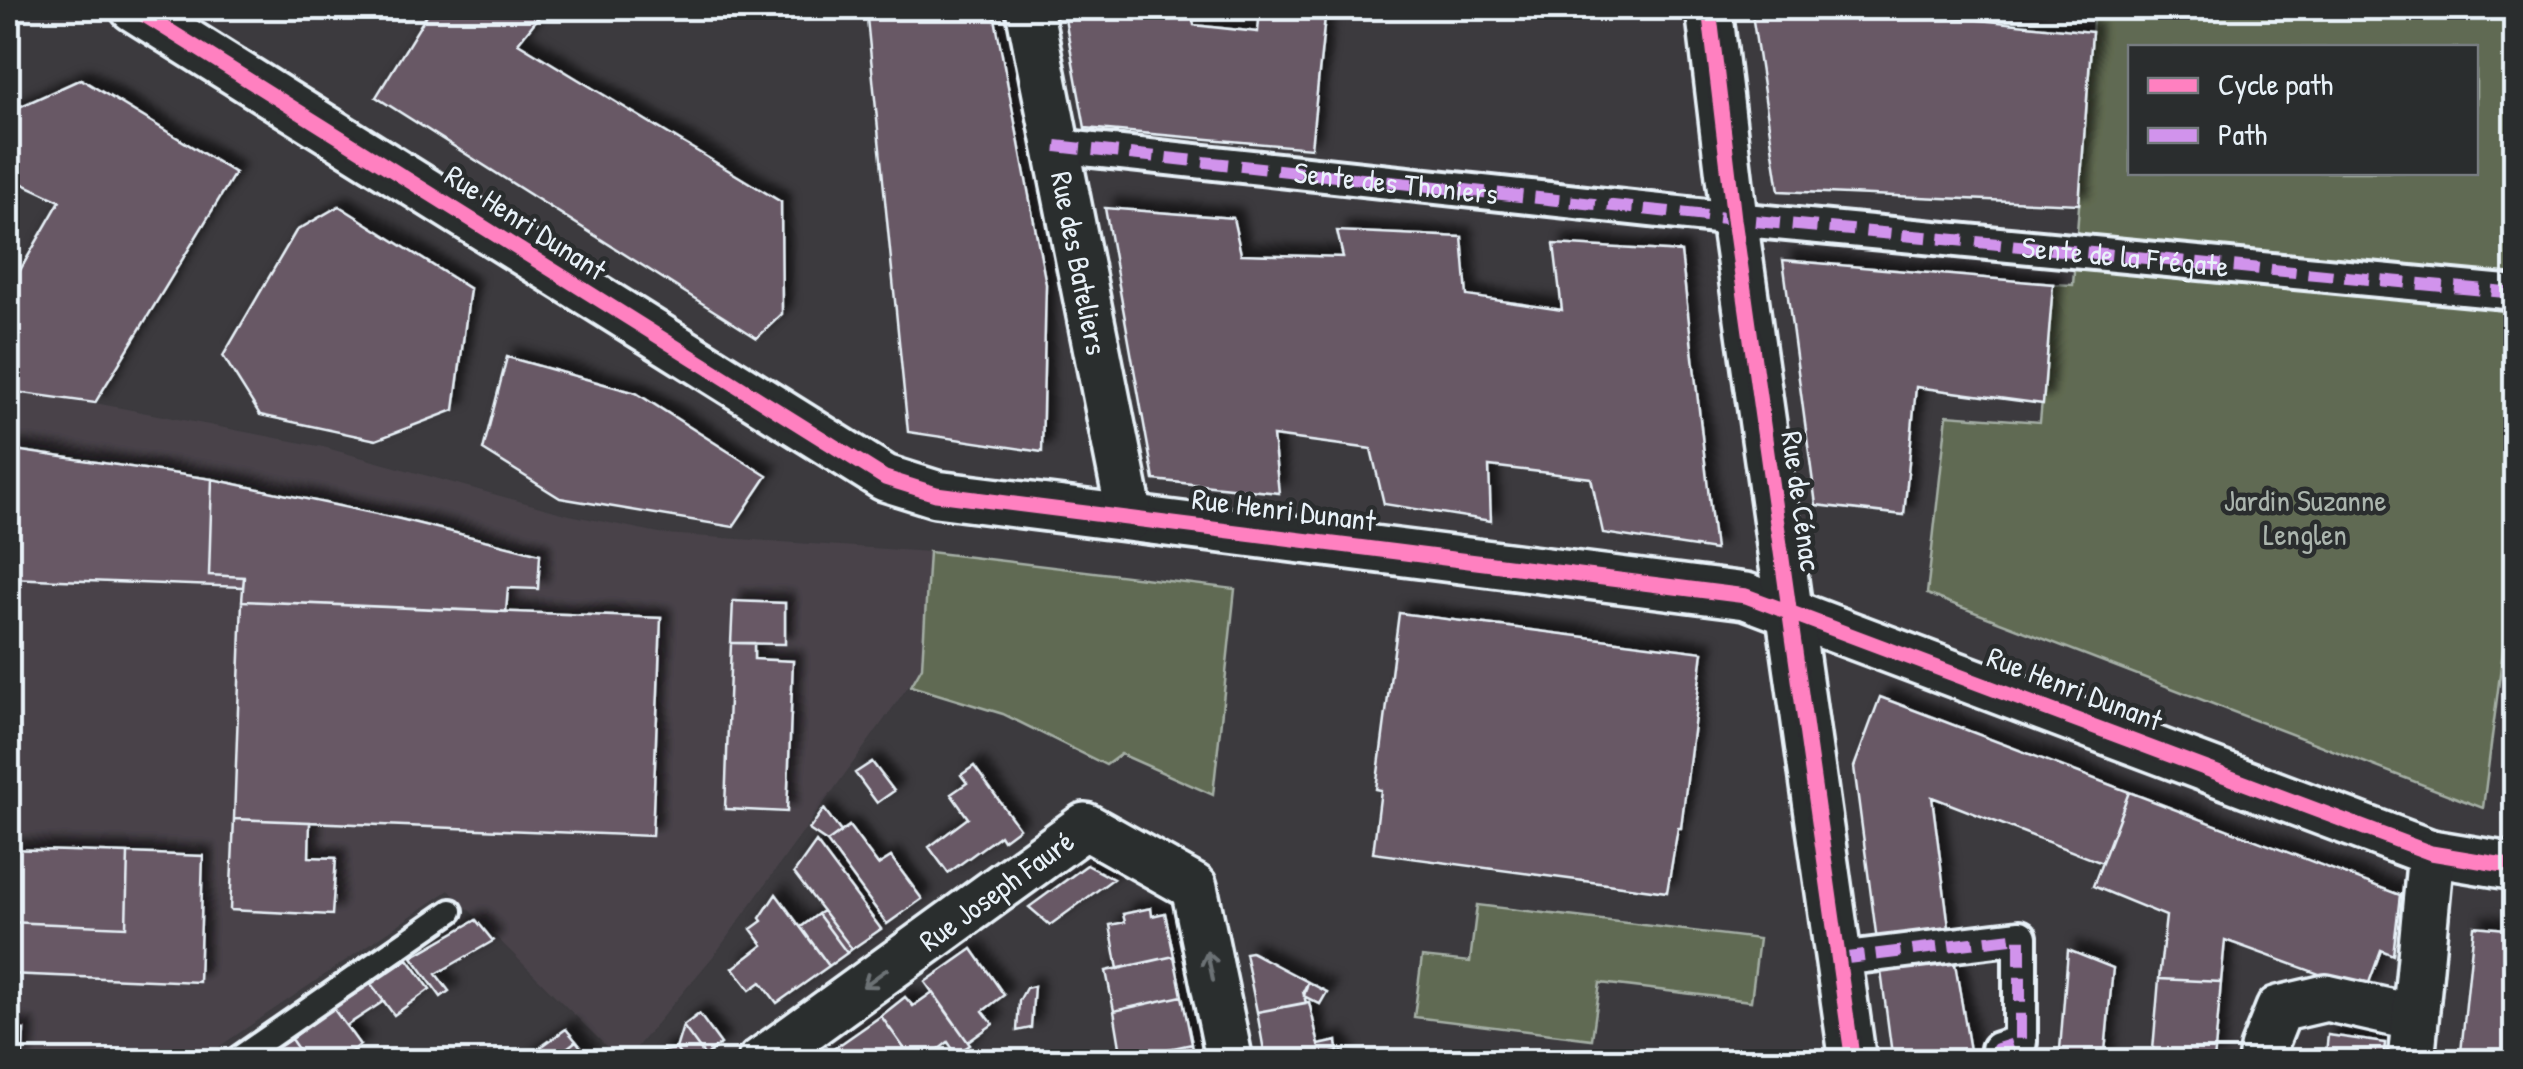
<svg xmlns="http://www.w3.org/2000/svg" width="2523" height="1069" font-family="'Patrick Hand',sans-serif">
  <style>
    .built { fill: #49434a }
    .green { fill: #616b52; stroke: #a4aea5; stroke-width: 2.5; fill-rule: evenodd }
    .building { fill: #675865; stroke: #e8f1f8; stroke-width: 2.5; filter: url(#shadow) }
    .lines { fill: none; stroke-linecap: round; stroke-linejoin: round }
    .service-casing { stroke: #e8f1f8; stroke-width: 30 }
    .pedestrian-casing { stroke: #e8f1f8; stroke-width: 40 }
    .minor-casing { stroke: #e8f1f8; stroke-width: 52 }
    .service { stroke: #2a2d2e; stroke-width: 22 }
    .pedestrian { stroke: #2a2d2e; stroke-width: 32 }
    .minor { stroke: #2a2d2e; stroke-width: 45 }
    .quiet { stroke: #d193ec; stroke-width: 12; stroke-dasharray: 25 12; stroke-linecap: butt }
    .cycleway-casing { stroke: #2a2d2e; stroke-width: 21 }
    .cycleway { stroke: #ff80c0; stroke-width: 15 }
    .oneway { stroke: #6c7275 }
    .labels { text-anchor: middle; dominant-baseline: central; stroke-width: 9; stroke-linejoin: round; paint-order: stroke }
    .street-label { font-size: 30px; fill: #e8f1f8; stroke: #2a2d2e }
    .park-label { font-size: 30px; fill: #abb5ad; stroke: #2a2d2e }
  </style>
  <defs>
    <filter id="shadow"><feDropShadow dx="9" dy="-9" stdDeviation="5" flood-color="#0009"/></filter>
  </defs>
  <rect width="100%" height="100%" fill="#3c3a3e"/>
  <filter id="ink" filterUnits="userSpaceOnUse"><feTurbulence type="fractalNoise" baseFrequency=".01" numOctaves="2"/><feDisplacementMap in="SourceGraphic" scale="20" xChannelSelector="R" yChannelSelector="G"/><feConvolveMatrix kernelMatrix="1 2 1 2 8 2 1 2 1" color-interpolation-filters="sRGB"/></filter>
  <g filter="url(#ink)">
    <!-- built -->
    <path class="built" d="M8,391L95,403L323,447L569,515L664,534L929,552L922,667L715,954L625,1061H621L449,890L198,1061L8,1062Z"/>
    <!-- green -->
    <path class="green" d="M2094,8H2515L2516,548L2483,808L1927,594L1947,415L2040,422L2053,284L2073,285ZM2130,48H2476V172H2130Z
      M929,552L1235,589L1213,795L1121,754L1106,765L1003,714L911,686L922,667Z
      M1477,905L1759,939L1751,1001L1600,983L1592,1039L1414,1017L1422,957L1470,962Z"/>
    <!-- building -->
    <path class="building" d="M431,8H546L518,43L781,202L782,314L757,338L376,97Z
      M866,8H993L1046,284L1042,452L908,432Z
      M1063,8H1191L1194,25L1258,32L1260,8H1326L1311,148L1085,128Z
      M1784,8H1866L2092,32L2079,204L1779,191L1752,14Z
      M81,79L235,173L95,403L8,391V291L60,201L8,177V112Z
      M339,206L470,289L454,410L376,440L260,415L223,356L296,231Z
      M1105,208L1233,218L1241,254L1343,257L1337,231L1462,237L1467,296L1562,310L1554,244L1681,252L1715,550L1603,533L1591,478L1489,466L1491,521L1384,504L1371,449L1273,436L1279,493L1154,480Z
      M1783,260L2053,284L2043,404L1916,387L1904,515L1816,505Z
      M507,357L636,393L767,476L733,527L560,498L483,450Z
      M8,449L212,479L209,575L244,577L243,587L8,578Z
      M212,479L400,519L540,554L538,589L508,588L506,612L242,601L244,577L209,575Z
      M242,601L661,618L652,836L234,819Z
      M733,601L785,603V644L731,643Z
      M1399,613L1703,652L1681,828H1678L1667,892L1373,853L1381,790L1376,789Z
      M731,643H754V659L793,661L787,812L725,809Z
      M1880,697L2129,792L2102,863L1932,797L1950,935L1972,1062H1893L1854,767Z
      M872,762L894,791L877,803L855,773Z
      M974,766L1019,828L1003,840L1000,835L948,873L929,847L968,818L951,794L967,783L961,775Z
      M2129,792L2400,895L2393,955L2381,950L2366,991L2225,940L2221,982L2159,979L2166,916L2093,886Z
      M824,809L841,832L827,842L809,830Z
      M234,819L310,822L309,857L336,858L332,915L230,910Z
      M849,826L878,865L891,857L922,899L887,924L827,842Z
      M816,842L881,929L852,949L794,873Z
      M8,849L128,853L126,927L8,922Z
      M128,853L203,856L199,982L8,974V922L126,927Z
      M1087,865L1113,879L1050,925L1029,907Z
      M776,894L829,966L777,1003L761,982L750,990L733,968L763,945L751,929L762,921L760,918Z
      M1151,908L1152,916L1165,913L1174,956L1118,969L1110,925L1125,922L1123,914Z
      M823,911L852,949L847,953L818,914Z
      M818,914L847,953L829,966L801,927Z
      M476,920L493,941L436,974L449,991L441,997L412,957Z
      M2474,926L2516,930V1062H2460Z
      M972,949L1004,995L983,1011L993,1024L968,1042L925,982Z
      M2068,950L2113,968L2104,1062H2059Z
      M1251,952L1308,982L1303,992L1306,1003L1257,1012L1245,953Z
      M1174,956L1182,996L1114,1011L1106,971Z
      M408,959L430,989L394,1015L371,984Z
      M2159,979L2221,982L2214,1062H2152Z
      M1308,982L1327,992L1320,1004L1304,996Z
      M371,984L384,1001L346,1026L333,1008Z
      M1034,986L1031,1028L1017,1031L1019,1001L1026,988Z
      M933,992L970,1045L956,1054L948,1042L923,1062H914L881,1016L905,997L913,1006Z
      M1182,996L1192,1044L1122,1059L1114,1011Z
      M1309,1002L1319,1045L1337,1041L1338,1052L1288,1062H1266L1257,1012Z
      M333,1008L360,1045L338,1062H307L291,1039Z
      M699,1014L721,1044L705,1056L683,1026Z
      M881,1016L914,1062H845L835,1048Z
      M683,1026L705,1056L697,1062H685L676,1049Z
      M8,1029L24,1030L23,1054L19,1062H8Z
      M566,1029L576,1041L563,1051L569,1059L566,1062H520Z
      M2328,1035L2385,1043L2383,1062H2325Z
      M291,1039L307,1062H256Z
      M576,1041L593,1062H566L569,1059L563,1051Z
      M1192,1044L1195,1062H1118L1117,1060Z
      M835,1048L845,1062H817Z
      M676,1049L685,1062H654L662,1051Z
      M1343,1051L1345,1062H1322L1320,1056Z"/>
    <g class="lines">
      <defs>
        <path id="service" d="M233,1062L451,911"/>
        <g id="pedestrian">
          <path id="s1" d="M1056,146L1734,219L2516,293"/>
          <path d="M1839,959L2020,937V1042L1998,1049L1999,1062"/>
        </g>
        <g id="minor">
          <path d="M133,8L885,478L936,494L1746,596L2431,853L2516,867"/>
          <path id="s2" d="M1029,8L1130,517"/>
          <path d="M1709,8L1734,219L1853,1062"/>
          <path id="s3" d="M760,1062L1085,826L1194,887L1230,1062"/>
          <path d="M2261,1062L2263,1049L2279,1009L2326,998L2415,1018"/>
          <path d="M2411,1062L2431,853"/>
        </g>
      </defs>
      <!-- service casing -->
      <use href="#service" class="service-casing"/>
      <!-- pedestrian casing -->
      <use href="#pedestrian" class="pedestrian-casing"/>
      <!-- minor casing -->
      <use href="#minor" class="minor-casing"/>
      <!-- service -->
      <use href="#service" class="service"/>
      <!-- pedestrian -->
      <use href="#pedestrian" class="pedestrian"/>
      <!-- minor -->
      <use href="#minor" class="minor"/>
      <!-- quiet -->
      <path class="quiet" d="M1056,146L1734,219L2516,293
        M1839,959L2020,937V1042L1998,1049L1999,1062"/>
      <defs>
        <path id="cycleway" d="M133,8L885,478L936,494L1746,596L2431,853L2516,867
          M1709,8L1734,219L1853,1062"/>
      </defs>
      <!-- cycleway casing -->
      <use href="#cycleway" class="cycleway-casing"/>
      <!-- cycleway -->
      <use href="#cycleway" class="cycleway"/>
    </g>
    <!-- one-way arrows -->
    <defs><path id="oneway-shaft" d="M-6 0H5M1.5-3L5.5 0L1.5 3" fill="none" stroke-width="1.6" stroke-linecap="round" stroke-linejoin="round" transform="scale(2.5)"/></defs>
    <g class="oneway">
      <use href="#oneway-shaft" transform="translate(1210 966) rotate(-102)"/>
      <use href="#oneway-shaft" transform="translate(875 978) rotate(144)"/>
    </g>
  </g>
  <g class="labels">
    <!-- street labels -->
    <g class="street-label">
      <text stroke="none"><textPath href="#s1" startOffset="342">Sente des Thoniers</textPath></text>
      <text transform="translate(526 222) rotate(33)">Rue Henri Dunant</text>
      <text stroke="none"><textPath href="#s1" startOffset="1075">Sente de la Frégate</textPath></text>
      <text stroke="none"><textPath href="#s2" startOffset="260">Rue des Bateliers</textPath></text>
      <text transform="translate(1802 501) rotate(82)">Rue de Cénac</text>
      <text transform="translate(1284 509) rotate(7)">Rue Henri Dunant</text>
      <text transform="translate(2075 688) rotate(21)">Rue Henri Dunant</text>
      <text stroke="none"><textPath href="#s3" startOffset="292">Rue Joseph Fauré</textPath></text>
    </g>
    <!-- park labels -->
    <g class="park-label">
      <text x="2305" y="500">Jardin Suzanne<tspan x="2305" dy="34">Lenglen</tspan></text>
    </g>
  </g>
  <!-- margin -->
  <rect width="2523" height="1069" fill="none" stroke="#2a2d2e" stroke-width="40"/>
  <rect x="20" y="20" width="2483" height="1029" fill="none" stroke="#e8f1f8" stroke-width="4" filter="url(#ink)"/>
  <!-- legend -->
  <rect x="2128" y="45" width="350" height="130" fill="#2a2d2e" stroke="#767b7f" stroke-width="2.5"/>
  <rect x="2148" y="78" width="50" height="15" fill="#ff80c0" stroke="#767b7f" stroke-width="2.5"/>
  <text x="2218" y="95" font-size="30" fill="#e8f1f8">Cycle path</text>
  <rect x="2148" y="128" width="50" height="15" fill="#d193ec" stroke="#767b7f" stroke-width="2.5"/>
  <text x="2218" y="145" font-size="30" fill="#e8f1f8">Path</text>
</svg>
